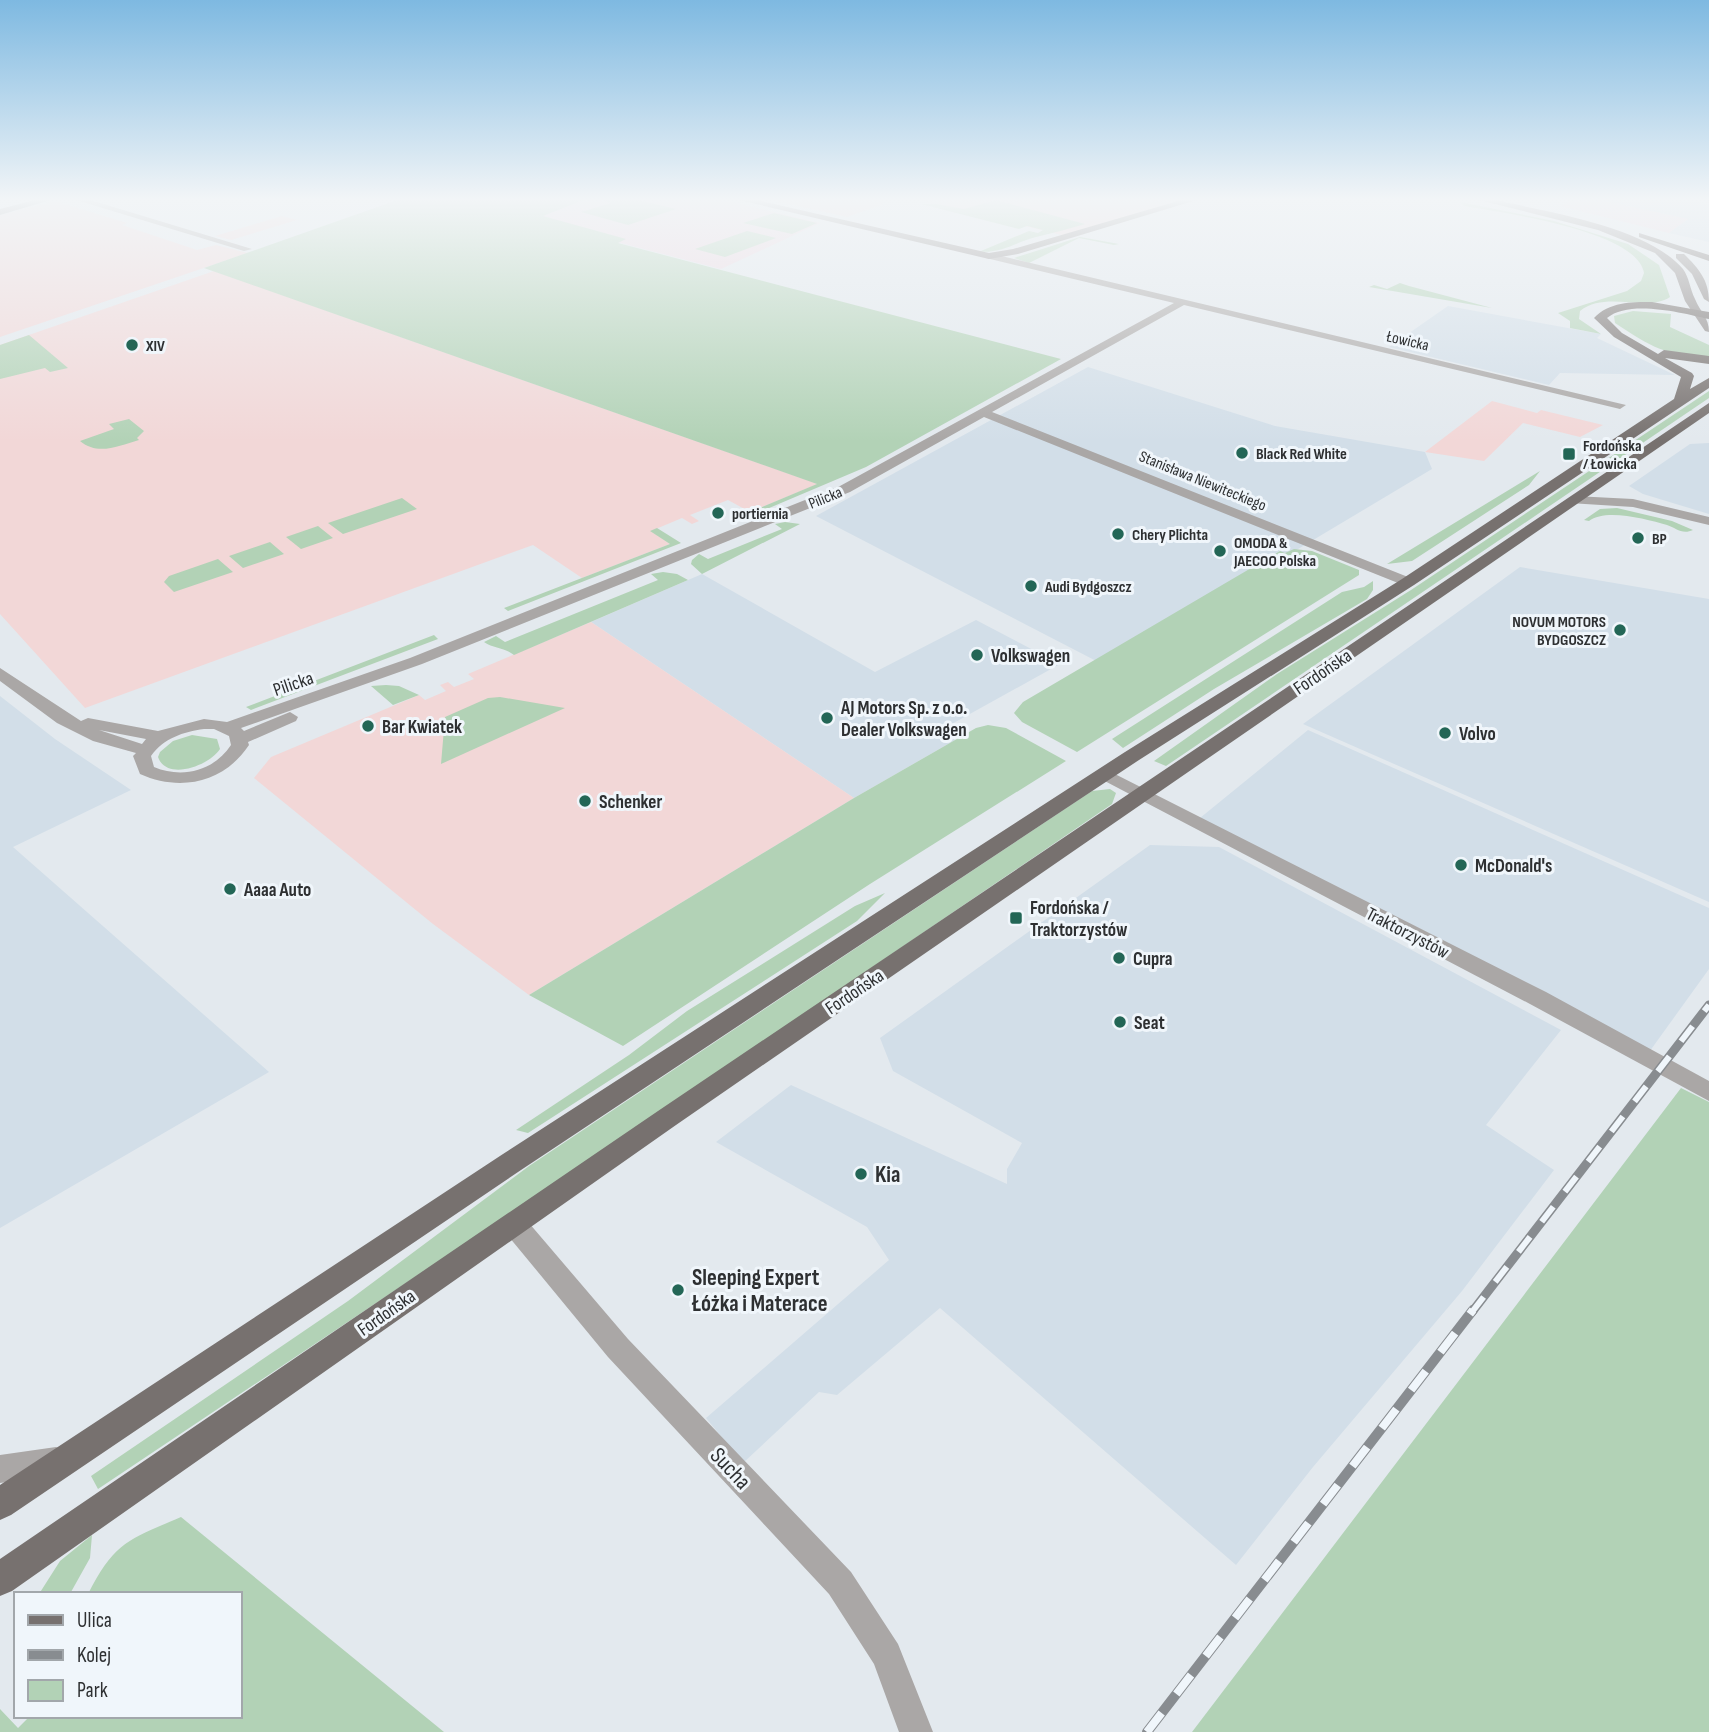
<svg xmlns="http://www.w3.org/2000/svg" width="1709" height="1732" font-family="'Sofia Sans Condensed',sans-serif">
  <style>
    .built { fill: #d2dee8 }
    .industrial { fill: #f2d7d7 }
    .education { fill: #efd7e0 }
    .green { fill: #b2d2b6 }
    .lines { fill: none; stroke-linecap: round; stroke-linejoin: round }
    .street { fill: #aaa7a6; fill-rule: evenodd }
    .secondary { fill: #8c8786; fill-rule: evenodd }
    .primary { fill: #77716f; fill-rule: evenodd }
    .rail-far1-casing { stroke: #888c90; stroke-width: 9 }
    .rail-casing { stroke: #888c90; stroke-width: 10 }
    .rail-far1 { stroke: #f0f6fb; stroke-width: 6; stroke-dasharray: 19; stroke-linecap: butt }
    .rail { stroke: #f0f6fb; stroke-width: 8; stroke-dasharray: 24; stroke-linecap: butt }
    .poi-dot { fill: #236656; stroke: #f0f6fb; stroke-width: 2.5 }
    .labels { text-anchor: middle; stroke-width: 6; stroke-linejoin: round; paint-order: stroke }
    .far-street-label { font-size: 16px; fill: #2e3032; stroke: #f0f6fb }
    .far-poi-label { font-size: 16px; font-weight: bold; fill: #2e3032; stroke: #f0f6fb; text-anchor: start }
    .poi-label { font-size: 19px; font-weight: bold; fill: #2e3032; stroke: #f0f6fb; text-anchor: start }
    .street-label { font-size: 19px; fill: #2e3032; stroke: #f0f6fb }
    .near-poi-label { font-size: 23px; font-weight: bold; fill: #2e3032; stroke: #f0f6fb; text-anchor: start }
    .near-street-label { font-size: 23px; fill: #2e3032; stroke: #f0f6fb }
  </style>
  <rect width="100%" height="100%" fill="#e3e9ee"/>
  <!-- built -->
  <path class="built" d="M1596,199H1681L1709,205V242L1669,233L1687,219Z
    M1448,306L1601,334L1597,338L1675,375L1560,373L1549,385L1389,347Z
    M1088,367L1275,426L1425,452L1432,469L1104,665L816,516Z
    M1709,443V514L1643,494L1629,486L1690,444Z
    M1520,567L1709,599V902L1303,724Z
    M702,574L875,672L976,620L1060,664L941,730L955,740L854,798L591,622Z
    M0,696L55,739L131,790L13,847L269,1072L0,1228Z
    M1308,730L1709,908V969L1647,1055L1200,818Z
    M1150,845L1219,847L1561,1030L1486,1125L1554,1170L1462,1291L1313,1467L1236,1565L940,1308L837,1395L819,1392L743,1463L706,1418L889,1260L867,1227L716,1142L791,1085L1007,1184V1169L1022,1143L893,1071L880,1038Z"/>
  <!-- industrial -->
  <path class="industrial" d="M767,199H885L881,205L847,217Z
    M913,199H1195L1066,236Z
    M55,201L127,223L122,225L197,250L216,245L248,253L0,337V215Z
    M282,216L297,220L231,240L215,236Z
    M214,271L818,484L750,512L728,500L690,515L699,521L692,524L682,518L651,531L670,544L582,578L533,545L85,708L0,614V345Z
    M1492,401L1537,413L1541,410L1603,425L1580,437L1523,423L1484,461L1425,452Z
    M591,622L854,798L529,995L433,924L254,778L271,757L419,695L425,700L446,691L440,685L448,682L454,687L474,679L468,674Z"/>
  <!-- education -->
  <path class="education" d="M586,199H721L820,223L721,269L617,242L624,240L542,216Z
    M1574,199H1596L1688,219L1669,233L1560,206Z"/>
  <!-- green -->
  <path class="green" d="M400,199H586L543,216L626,239L618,243L1061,359L866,467L755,514L750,512L817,484L204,268Z
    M599,199H634L676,209L628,225L581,212L611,203Z
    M996,200L1085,224C1069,229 1052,233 1036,237C1015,242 1001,255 973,251H981L1029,231L1038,233L1043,230L1027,226L1019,229L921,204H936L964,209Z
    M1460,202L1554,221L1628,244L1659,265L1670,297C1646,313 1607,290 1580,311L1579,319L1601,334L1570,328V321L1558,313L1627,291L1641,281L1644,273C1637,230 1502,213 1465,206Z
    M774,213L817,223L792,234L743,223Z
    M747,231L776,238L725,257L695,249Z
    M1080,237L1119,244L1114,245L1079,238L1029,263L1014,258Z
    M1400,283L1409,286L1492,308L1369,287L1374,285L1387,289Z
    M1633,311L1671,314L1670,327L1709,345V359C1663,354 1653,348 1615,323L1614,316Z
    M29,335L68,368L50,372L45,368L0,379V345Z
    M1709,391V398L1166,766L1154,761L1277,674L1411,590Z
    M129,419L144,431L137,438L139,440C118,446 98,456 80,441L114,429L109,424Z
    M1540,471L1529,485L1412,561L1387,564Z
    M402,498L417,509L343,534L328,523Z
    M1617,508L1672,521L1693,530C1682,535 1676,528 1667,525C1647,519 1605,508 1589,521L1584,520L1600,509Z
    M785,522L800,524L702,574L691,564L692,560L699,554L708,559L782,529L775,524Z
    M318,526L333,538L301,549L286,537Z
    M657,528L681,543L508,611L504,608L670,544L650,531Z
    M270,542L284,554L243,568L229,556Z
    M1294,549L1312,551L1359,570V575L1077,752L1022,722L1014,713L1023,702L1280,551L1285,553Z
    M218,559L233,572L174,592L164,582L169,576Z
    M663,572L677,574L688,580L514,655C504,647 494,649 484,642L496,636L505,642L658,580L651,574Z
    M1373,581V590L1367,599L1214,689L1123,748L1112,739L1342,592L1364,587Z
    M434,635L438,639L251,710L246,707Z
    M386,685L399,686L419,695L393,705L371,686Z
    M500,697L565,708L441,764L445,717L488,698Z
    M988,725L1006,728L1066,761L870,884L623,1046L529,995L854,798L976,728Z
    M192,735L217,739L220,749C210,765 167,782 158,757L160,752L173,741Z
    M1110,789L1116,793L1112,804L557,1182L98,1489L91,1476L348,1301L529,1166L1092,791Z
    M885,893L857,921L528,1133L516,1130L629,1055L687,1011L855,906Z
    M1681,1088L1709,1102V1732H1192Z
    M181,1517L444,1732H0V1709L18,1728L30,1716H240V1594H88C115,1541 130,1539 181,1517Z
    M92,1535L90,1558L71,1592L39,1594L60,1561Z"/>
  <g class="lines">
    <!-- street -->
    <path class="street" d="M73,199H87L252,249L244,251Z
      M989,253L1626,405L1620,409L1184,305L992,412L1413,579L1415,582L1413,585H1403L984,417L850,492L422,664L241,728L244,731L290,712L298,717L296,721L248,742L249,745C224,783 180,792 140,774L133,756L136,753L93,741L57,723L0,681V668L81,721L88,718L158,731L204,719L227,722L410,658L840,486L1174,303L986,258L984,256ZM204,729H214L229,736L231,745C214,771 182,779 154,767L151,756C164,738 183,732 204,729ZM99,730L146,739L142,744Z
      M1574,496L1633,499L1709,517V525L1633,507L1569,503L1567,500Z
      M1105,769L1546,992L1709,1081V1101L1530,1004L1099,778L1096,774L1099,770Z
      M514,1213L523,1216L628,1339L851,1572L898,1644L933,1732H899L874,1664L829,1594L608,1357L505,1232L501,1224L505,1216Z
      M56,1447L66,1451L70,1461L66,1471L56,1475L0,1483V1455Z"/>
    <!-- secondary -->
    <path class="secondary" d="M39,199H54L0,215V209Z
      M735,199H752L989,253L1013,249L1185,199H1200L1018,254L989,259Z
      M1475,199H1491C1546,212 1646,226 1683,269C1689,277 1690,289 1695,299C1700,312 1709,317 1709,332L1705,331L1685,301L1675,273L1655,253L1598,230Z
      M1676,254H1684C1699,269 1709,280 1709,302L1704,299L1692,274L1676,258Z"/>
    <!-- primary -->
    <path class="primary" d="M1639,233L1709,255V261L1639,237Z
      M1652,302L1703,311L1709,312V319C1683,313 1629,299 1607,318L1622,333L1658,354L1664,350L1709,356V364L1665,358L1692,373L1694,376L1690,389L1709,378V388L1414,585L1139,760L521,1170L11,1515L0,1520V1485L503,1154L1125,752L1402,579L1674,399L1681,377L1614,337L1594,318C1609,302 1631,302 1652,302Z
      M1709,403V413L676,1125L12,1591L0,1596V1559L658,1111Z"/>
    <defs>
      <path id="rail-far1" d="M1472,1312L1709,1005"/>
      <path id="rail" d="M1147,1732L1473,1310"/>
    </defs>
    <!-- rail-far1 casing -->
    <use href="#rail-far1" class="rail-far1-casing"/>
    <!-- rail casing -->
    <use href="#rail" class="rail-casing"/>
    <!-- rail-far1 -->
    <use href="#rail-far1" class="rail-far1"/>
    <!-- rail -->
    <use href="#rail" class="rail"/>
  </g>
  <!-- sky -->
  <linearGradient id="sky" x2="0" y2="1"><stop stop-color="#7eb9e1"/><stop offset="0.45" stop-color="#f2f5f7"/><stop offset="1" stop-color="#f2f5f7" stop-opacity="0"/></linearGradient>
  <rect width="1709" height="442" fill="url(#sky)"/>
  <!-- markers -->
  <g class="poi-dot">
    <circle cx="132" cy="345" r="7"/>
    <circle cx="1242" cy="453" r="7"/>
    <rect x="1562" y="447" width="14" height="14" rx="3.5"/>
    <circle cx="718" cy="513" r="7"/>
    <circle cx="1118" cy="534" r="7"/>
    <circle cx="1638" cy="538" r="7"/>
    <circle cx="1220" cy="551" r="7"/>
    <circle cx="1031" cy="586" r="7"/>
    <circle cx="1620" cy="630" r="7"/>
    <circle cx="977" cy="655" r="7"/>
    <circle cx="827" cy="718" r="7"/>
    <circle cx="368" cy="726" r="7"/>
    <circle cx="1445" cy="733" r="7"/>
    <circle cx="585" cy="801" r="7"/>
    <circle cx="1461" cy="865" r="7"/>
    <circle cx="230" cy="889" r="7"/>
    <rect x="1009" y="911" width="14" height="14" rx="3.5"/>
    <circle cx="1119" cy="958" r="7"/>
    <circle cx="1120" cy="1022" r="7"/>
    <circle cx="861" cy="1174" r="7"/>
    <circle cx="678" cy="1290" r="7"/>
  </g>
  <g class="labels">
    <!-- far-street labels -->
    <g class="far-street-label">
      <text transform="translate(1408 340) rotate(13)" y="6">Łowicka</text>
      <text transform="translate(1203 480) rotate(22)" y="6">Stanisława Niewiteckiego</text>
      <text transform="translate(825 497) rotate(-22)" y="6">Pilicka</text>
    </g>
    <!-- far-poi labels -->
    <g class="far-poi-label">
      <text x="146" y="351">XIV</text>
      <text x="1583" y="451">Fordońska<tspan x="1583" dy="18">/ Łowicka</tspan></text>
      <text x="1256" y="459">Black Red White</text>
      <text x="732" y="519">portiernia</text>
      <text x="1132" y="540">Chery Plichta</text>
      <text x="1652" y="544">BP</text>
      <text x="1234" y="548">OMODA &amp;<tspan x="1234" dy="18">JAECOO Polska</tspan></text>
      <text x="1045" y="592">Audi Bydgoszcz</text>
      <text x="1606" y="627" text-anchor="end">NOVUM MOTORS<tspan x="1606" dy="18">BYDGOSZCZ</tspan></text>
    </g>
    <!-- poi labels -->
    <g class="poi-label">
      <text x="991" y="662">Volkswagen</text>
      <text x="841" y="714">AJ Motors Sp. z o.o.<tspan x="841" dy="22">Dealer Volkswagen</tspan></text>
      <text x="382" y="733">Bar Kwiatek</text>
      <text x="1459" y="740">Volvo</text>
      <text x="599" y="808">Schenker</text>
      <text x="1475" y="872">McDonald's</text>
      <text x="244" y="896">Aaaa Auto</text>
      <text x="1030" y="914">Fordońska /<tspan x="1030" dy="22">Traktorzystów</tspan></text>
      <text x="1133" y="965">Cupra</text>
      <text x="1134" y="1029">Seat</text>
    </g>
    <!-- street labels -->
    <g class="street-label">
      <text transform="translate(1322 671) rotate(-34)" y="7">Fordońska</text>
      <text transform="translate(293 683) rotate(-19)" y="7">Pilicka</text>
      <text transform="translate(1408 932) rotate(27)" y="7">Traktorzystów</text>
      <text transform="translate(854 991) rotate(-34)" y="7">Fordońska</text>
      <text transform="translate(386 1312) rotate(-35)" y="7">Fordońska</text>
    </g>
    <!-- near-poi labels -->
    <g class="near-poi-label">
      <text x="875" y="1182">Kia</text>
      <text x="692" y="1285">Sleeping Expert<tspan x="692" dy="26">Łóżka i Materace</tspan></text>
    </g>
    <!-- near-street labels -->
    <g class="near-street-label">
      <text transform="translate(731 1468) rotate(47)" y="8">Sucha</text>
    </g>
  </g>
  <!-- legend -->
  <rect x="14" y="1592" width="228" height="126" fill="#f0f6fb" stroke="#a2a7ab" stroke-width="2"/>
  <rect x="28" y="1615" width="35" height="10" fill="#77716f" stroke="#a2a7ab" stroke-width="2"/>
  <text x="77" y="1627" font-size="21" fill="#2e3032">Ulica</text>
  <rect x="28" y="1650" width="35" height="10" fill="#888c90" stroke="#a2a7ab" stroke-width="2"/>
  <text x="77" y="1662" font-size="21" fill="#2e3032">Kolej</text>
  <rect x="28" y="1680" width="35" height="21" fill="#b2d2b6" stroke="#a2a7ab" stroke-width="2"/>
  <text x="77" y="1697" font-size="21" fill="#2e3032">Park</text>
</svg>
